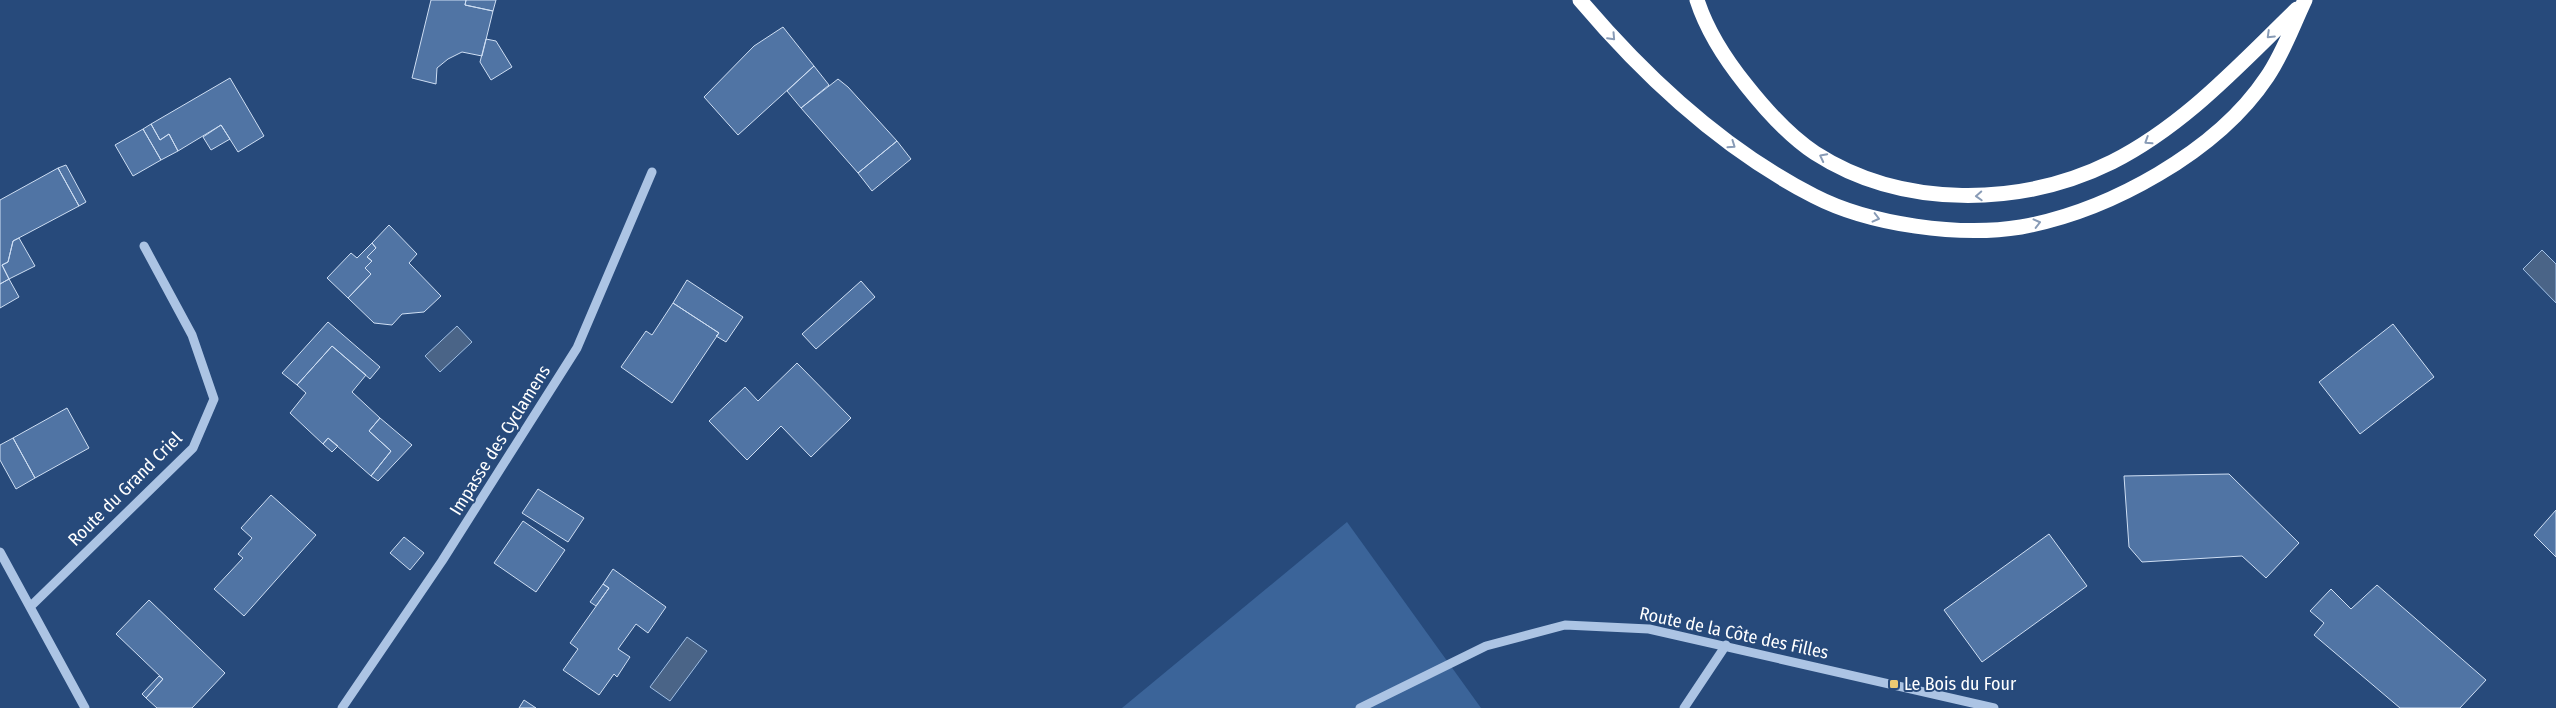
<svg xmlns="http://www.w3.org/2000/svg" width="2556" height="708" font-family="'Fira Sans Condensed',sans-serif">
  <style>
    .green { fill: #3b6499 }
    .water { fill: #4a6487; stroke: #a0bfe4 }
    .building { fill: #5074a4; stroke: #cedef3 }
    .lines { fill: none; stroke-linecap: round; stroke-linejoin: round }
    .minor { stroke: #acc4e4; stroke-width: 9 }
    .highway { stroke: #fff; stroke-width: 15 }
    .oneway { stroke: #889bb6 }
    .poi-dot { fill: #ecca72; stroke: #274a7b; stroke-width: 2 }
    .labels { text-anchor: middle; stroke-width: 4; stroke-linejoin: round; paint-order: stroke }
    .street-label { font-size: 18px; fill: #fff; stroke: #274a7b }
    .poi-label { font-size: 18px; fill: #fff; stroke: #274a7b; text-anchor: start }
  </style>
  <rect width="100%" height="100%" fill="#274a7b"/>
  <!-- green -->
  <path class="green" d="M1347,522L1481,708H1122Z"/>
  <!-- water -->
  <path class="water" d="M2542,250L2556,264V303L2523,269Z
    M457,326L472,342L440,372L425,356Z
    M687,637L707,651L670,701L650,687Z"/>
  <!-- building -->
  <path class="building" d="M431,0H466L465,5L493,11L482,56L462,52L448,59L437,68L436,84L412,78Z
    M466,0H496L493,11L465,5Z
    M783,27L814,66L738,135L704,97L754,46Z
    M486,39L496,41L512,67L491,80L480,62Z
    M814,66L829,85L801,108L787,91Z
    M230,78L264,136L238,152L221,125L178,151L169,134L160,140L151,124Z
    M838,79L848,87L897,141L858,173L801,108Z
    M151,124L160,140L169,134L178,151L161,160L143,129Z
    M221,125L230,139L211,150L203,137Z
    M143,129L161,160L133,176L115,145Z
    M897,141L911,159L872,191L858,173Z
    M66,165L86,202L79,206L58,168Z
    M58,168L79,206L13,241L8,262L2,265L9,279L0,284V200Z
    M389,225L417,254L409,263L441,296L424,312L402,314L392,325L374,323L348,298L371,274L365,268L372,261L367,257L376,248L372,243Z
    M19,238L35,266L9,279L2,265L8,262L13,241Z
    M372,243L376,248L367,257L372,261L365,268L371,274L348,298L327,278L351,253L357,258Z
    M9,279L19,297L0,308V284Z
    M687,280L743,317L726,342L716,336L719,333L673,303Z
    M861,281L875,297L816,349L802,334Z
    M673,303L719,333L672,403L621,367L646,331L652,335Z
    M328,322L380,367L370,379L332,346L297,385L282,373Z
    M2393,324L2434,377L2360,434L2319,382Z
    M332,346L366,375L352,392L380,418L369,431L391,451L371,476L328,438L323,444L290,413L306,393L297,385Z
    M797,363L851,418L811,457L781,426L747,460L709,421L745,387L758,401Z
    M67,408L89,448L35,478L13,438Z
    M380,418L412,445L378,481L371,476L391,451L369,431Z
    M13,438L35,478L16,489L0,460V445Z
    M328,438L338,446L332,452L323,444Z
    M2229,474L2299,543L2266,578L2242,556L2142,562L2129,547L2124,476Z
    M538,489L584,518L568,542L522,513Z
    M271,495L316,535L244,616L214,589L243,558L238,554L252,538L241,528Z
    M2556,510V557L2534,535Z
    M523,521L565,550L536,592L494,563Z
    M2049,534L2087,586L1982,662L1944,610Z
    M404,537L424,553L410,570L390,553Z
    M613,569L666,607L648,633L636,624L618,649L630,657L617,677L614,674L599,695L563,670L578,649L570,643L609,588L603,584Z
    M603,584L609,588L596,606L590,602Z
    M2377,585L2486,680L2460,708H2400L2314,635L2324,623L2310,611L2331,589L2351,609Z
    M149,600L225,673L192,708H157L146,698L163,679L116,634Z
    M159,676L163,679L146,698L142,694Z
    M524,700L536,708H519Z"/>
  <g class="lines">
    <!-- minor -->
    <path class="minor" d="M0,552L85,708
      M31,606L193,448L214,399L192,335L144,246
      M342,708L442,561L577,348L652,172
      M1360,708L1486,646L1565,625L1649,629L1994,708
      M1684,708L1726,645"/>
    <!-- highway -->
    <path class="highway" d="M1580,0C1646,78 1722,149 1814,196C1870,225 1960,237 2021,227C2109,211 2217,152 2267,77C2283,54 2293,25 2305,0
      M1697,0C1707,31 1725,59 1746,85C1765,109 1789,136 1815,153C1902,209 2021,207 2112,162C2185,125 2239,65 2297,9"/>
  </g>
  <!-- one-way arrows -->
  <defs><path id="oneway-chevron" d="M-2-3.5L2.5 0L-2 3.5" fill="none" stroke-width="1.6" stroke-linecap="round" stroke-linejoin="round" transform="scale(1.25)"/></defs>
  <g class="oneway">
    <use href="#oneway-chevron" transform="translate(2270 35) rotate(136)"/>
    <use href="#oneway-chevron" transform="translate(1612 37) rotate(47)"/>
    <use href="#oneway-chevron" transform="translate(2148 141) rotate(147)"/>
    <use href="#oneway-chevron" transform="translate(1732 145) rotate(35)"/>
    <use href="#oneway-chevron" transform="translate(1823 157) rotate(-153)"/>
    <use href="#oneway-chevron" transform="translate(1979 196) rotate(177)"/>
    <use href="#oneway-chevron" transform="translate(1876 218) rotate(14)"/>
    <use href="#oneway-chevron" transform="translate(2037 223) rotate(-14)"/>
  </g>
  <!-- markers -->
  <rect class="poi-dot" x="1889" y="679" width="10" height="10" rx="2.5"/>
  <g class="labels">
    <!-- street labels -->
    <g class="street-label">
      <text transform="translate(500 440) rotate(-58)" y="6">Impasse des Cyclamens</text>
      <text transform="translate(125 489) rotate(-45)" y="6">Route du Grand Criel</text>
      <text transform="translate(1734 633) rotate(12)" y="6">Route de la Côte des Filles</text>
    </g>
    <!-- poi labels -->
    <g class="poi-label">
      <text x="1904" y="690">Le Bois du Four</text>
    </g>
  </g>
</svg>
